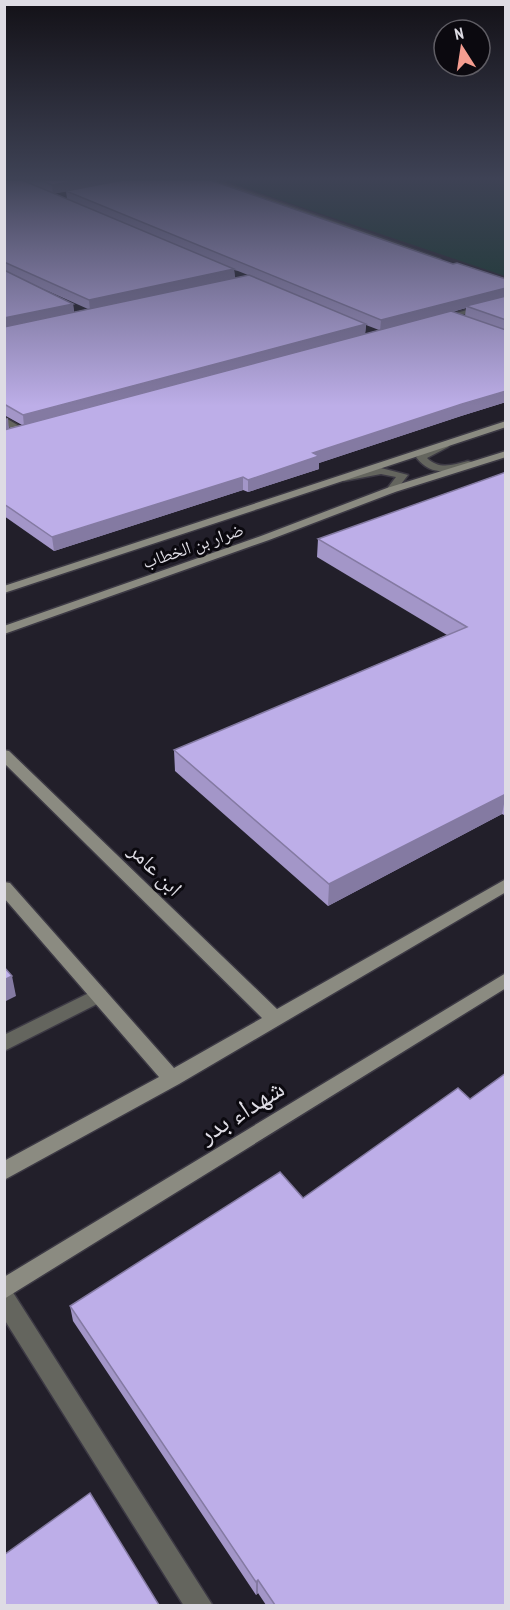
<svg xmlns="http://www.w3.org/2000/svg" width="510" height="1610" font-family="'PT Sans Narrow','Noto Naskh Arabic',sans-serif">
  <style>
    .green { fill: #0c3626 }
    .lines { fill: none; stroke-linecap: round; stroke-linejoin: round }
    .street-casing { stroke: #3c3944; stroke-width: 3 }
    .secondary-casing { stroke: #3c3944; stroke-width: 3 }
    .street { fill: #64655e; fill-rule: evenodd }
    .secondary { fill: #8b8b81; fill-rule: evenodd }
    .wall { fill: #a396c8; fill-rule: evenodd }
    .shaded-wall { fill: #847aa2 }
    .building { fill: #bdaee8; stroke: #847aa2; stroke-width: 1.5 }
    .labels { text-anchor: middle; stroke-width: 6; stroke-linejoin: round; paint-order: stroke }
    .far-street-label { font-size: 18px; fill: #dedce4; stroke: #0b090f }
    .street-label { font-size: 22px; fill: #dedce4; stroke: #0b090f }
    .near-street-label { font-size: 27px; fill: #dedce4; stroke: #0b090f }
  </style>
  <rect width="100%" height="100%" fill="#221f2a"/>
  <!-- green -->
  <path class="green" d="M221,180H505V276Z"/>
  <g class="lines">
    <defs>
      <path id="street" d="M209,180H218L440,259L435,260Z
        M506,299V303L439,321L435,319Z
        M4,417L26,430V434H20L4,424Z
        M445,442L450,445L448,447L427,458C439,470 453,465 468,461L472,462V466C450,472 431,477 416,457Z
        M381,468L408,475L395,492L391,493L386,490L396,477L381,474L344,481L339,478Z
        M99,988L105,990L108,995L105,1000L4,1051V1035Z
        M4,1288L12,1291L213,1606H184L4,1319Z"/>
      <path id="secondary" d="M506,421V427L4,593V586Z
        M506,451V457L395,492L269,540L4,634V626L261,536L387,488Z
        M4,750L9,751L277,1009L506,879V892L179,1084L4,1180V1161L159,1077L4,898V882L10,883L174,1068L262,1018L4,763Z
        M506,973V988L4,1299V1277Z"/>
    </defs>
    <!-- street casing -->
    <use href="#street" class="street-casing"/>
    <!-- secondary casing -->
    <use href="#secondary" class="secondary-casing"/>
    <!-- street -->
    <use href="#street" class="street"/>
    <!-- secondary -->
    <use href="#secondary" class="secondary"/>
  </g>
  <!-- wall -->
  <path class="wall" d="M4,180H210L453,264L506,279V402L461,416L319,463V469L248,492L243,490L54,551L4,516V415L9,428L22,425L4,415ZM66,191L67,199L54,194L56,193ZM234,270L238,271L248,275L235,278ZM32,284L88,309L74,312L73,304ZM466,308L465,316L453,312L459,310ZM366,325L379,330L365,334Z
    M506,472V816L502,814L328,906L175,771L174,750L447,635L317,557L318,539Z
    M470,1099L506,1605H266L258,1593L256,1595L73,1321L70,1306L303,1198Z"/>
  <!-- shaded-wall -->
  <path class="shaded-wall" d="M80,180H127L53,194L52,185Z
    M234,269L235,279L90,311L89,300Z
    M506,288V298L466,306V308L380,331L381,320Z
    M73,304L74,314L4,329V318Z
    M366,324L365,335L24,427L23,415Z
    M506,391V402L461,416L319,463V469L248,492V480L313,453L462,404Z
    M8,418L9,430L4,432V419Z
    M243,477V490L54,551L52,537Z
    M506,794L502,814L328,906L329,884Z
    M12,976L16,996L4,1002V980Z
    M258,1580V1593L256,1595V1582Z"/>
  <!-- building -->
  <path class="building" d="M4,180H22L234,269L89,300L4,262Z
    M41,180H80L52,185Z
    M123,180H210L453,264L457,263L506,279V288L381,320L66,191Z
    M4,270L73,304L4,318Z
    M249,275L366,324L23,415L4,404V327Z
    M506,296V320L466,306Z
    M451,311L506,330V391L462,404L313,453L319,456L248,480L243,477L52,537L4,504V430Z
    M506,472V794L329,884L174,750L467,627L318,539Z
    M4,967L12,976L4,980Z
    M506,1073V1605H275L258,1580L256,1582L70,1306L280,1172L303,1198L458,1088L470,1099Z
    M90,1493L159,1605H4V1555Z"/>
  <!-- sky -->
  <linearGradient id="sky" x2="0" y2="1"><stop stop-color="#131117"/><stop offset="0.44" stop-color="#3e4255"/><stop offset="1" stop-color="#3e4255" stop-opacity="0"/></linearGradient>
  <rect width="510" height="406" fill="url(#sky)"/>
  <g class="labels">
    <!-- far-street labels -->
    <g class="far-street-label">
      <text transform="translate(193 546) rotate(-19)" y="6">ضرار بن الخطاب</text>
    </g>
    <!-- street labels -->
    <g class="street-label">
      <text transform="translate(156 869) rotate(45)" y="8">ابن عامر</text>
    </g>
    <!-- near-street labels -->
    <g class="near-street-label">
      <text transform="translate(241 1111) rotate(-32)" y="9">شهداء بدر</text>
    </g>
  </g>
  <!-- border -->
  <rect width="510" height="1610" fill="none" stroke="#dedce4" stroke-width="12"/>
  <!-- north arrow -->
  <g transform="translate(462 48) rotate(348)"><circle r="28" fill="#0b090f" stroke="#5f5d64" stroke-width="1.5"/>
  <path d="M0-4.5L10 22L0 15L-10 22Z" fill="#f59d90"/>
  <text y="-9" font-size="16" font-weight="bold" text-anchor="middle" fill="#dedce4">N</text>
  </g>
</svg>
